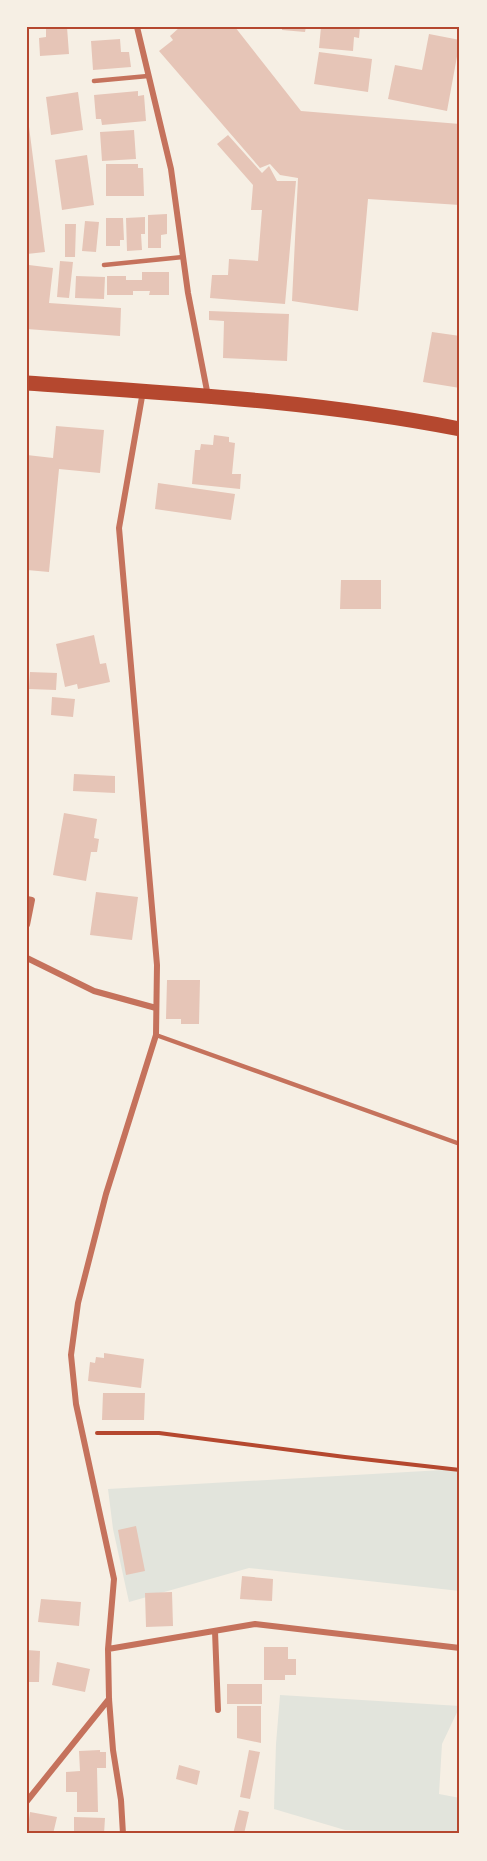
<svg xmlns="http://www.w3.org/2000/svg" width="487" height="1861" font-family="'Roboto Condensed',sans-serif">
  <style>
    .green { fill: #e2e4dc }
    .building { fill: #e6c5b7 }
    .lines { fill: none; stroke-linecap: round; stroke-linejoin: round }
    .path { stroke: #b5482f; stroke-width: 4 }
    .service { stroke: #c5725c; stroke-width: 4.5 }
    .minor { stroke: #c5725c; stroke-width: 6 }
    .primary { stroke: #b5482f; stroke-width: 15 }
    .neatline { fill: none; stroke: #b5482f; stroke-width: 2 }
  </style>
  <rect width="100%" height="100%" fill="#f6efe4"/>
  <!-- green -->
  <path class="green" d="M460,1469V1591L249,1568L129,1602L113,1529L108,1489Z
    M280,1695L460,1706L442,1744L439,1794L460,1798V1834L345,1830L274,1809L276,1744Z"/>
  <!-- building -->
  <path class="building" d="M46,27H67L69,54L40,56L39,38L46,37Z
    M180,27H235L301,111L460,124V205L368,199L358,311L292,301L298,178L280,175L270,164L260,168L159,51L173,40L170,36Z
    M282,27H306L305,32L282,30Z
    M321,27H360L359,38L354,37L353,51L319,48Z
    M429,34L460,40L447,111L388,99L395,65L422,70Z
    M120,39L121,52H129L131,67L93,70L91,41Z
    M319,52L372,59L368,92L314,84Z
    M138,91V96L144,95L146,121L102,125L101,119H96L94,95Z
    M78,92L83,130L51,135L46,97Z
    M27,111L45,252L27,254Z
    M134,130L136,159L102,161L100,132Z
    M228,135L262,173L269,166L277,181H296L285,304L210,298L212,275H228L229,259L258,261L262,210H251L253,185L217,144Z
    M87,155L94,205L62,210L55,160Z
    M106,164H138V168H143L144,196H106Z
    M167,214V234L161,235V248H148V215Z
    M145,217V234H141L142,250L127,251L126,218Z
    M106,218H123L124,240H120V246H106Z
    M85,221L99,222L96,252L82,251Z
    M65,224H76L75,257H65Z
    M60,261L73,262L69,298L57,297Z
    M29,265L53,268L49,303L121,308L120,336L27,329Z
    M142,272H169V295H149L150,291H133V295H107V276H126V280H142Z
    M76,276L105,277L104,299L75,298Z
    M209,311L289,314L287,361L223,358L224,321L209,320Z
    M432,332L460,336V388L423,382Z
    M56,426L104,430L100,473L59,469L49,572L27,570V455L53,458Z
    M214,435L229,437V442L235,443L232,474H241L240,489L192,484L195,450H200L201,444L213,445Z
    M158,483L235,494L231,520L155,509Z
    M341,580H381V609H340Z
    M94,635L100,664L106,663L110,682L78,689L77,684L65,687L56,644Z
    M30,672L57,673L56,690L29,689Z
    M52,697L75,699L73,717L51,715Z
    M74,774L115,776V793L73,791Z
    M64,813L97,819L94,838L99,839L97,852H91L86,881L53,875Z
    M96,892L138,897L132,940L90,935Z
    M167,980H200L199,1024H181V1019H166Z
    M104,1353L144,1359L141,1388L88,1381L90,1362L95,1363L96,1357L104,1358Z
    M103,1393H145L144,1420H102Z
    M136,1526L145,1571L126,1575L118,1530Z
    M242,1576L273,1579L272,1601L240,1599Z
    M172,1592L173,1626L146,1627L145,1593Z
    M41,1599L81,1602L79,1626L38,1622Z
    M264,1647H288V1659H296V1675H285V1680H264Z
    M27,1650L40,1651L39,1682H27Z
    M57,1662L90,1669L85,1692L52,1685Z
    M227,1684H262V1704H227Z
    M237,1706H261V1743L237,1738Z
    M100,1750V1752H106V1768H97L98,1812H77V1792H66V1772L80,1771L79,1751Z
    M249,1750L260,1752L250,1799L240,1797Z
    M179,1765L200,1771L197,1785L176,1779Z
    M239,1810L249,1812L244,1834H233Z
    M30,1812L57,1817L53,1834H27Z
    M74,1817L105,1818L104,1834H74Z"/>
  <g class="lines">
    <!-- path -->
    <path class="path" d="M97,1433H159L345,1457L460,1470"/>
    <!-- service -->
    <path class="service" d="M94,81L148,76
      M104,265L183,257
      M156,1035L460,1144"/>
    <!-- minor -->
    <path class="minor" d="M137,27L171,169L188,293L208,396
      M27,899L32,900L27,925
      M27,958L94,991L156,1008
      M215,1631L218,1710
      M108,1649L255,1624L460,1648
      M27,1801L109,1699
      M123,1834L121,1800L113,1750L109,1699L108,1649L114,1579L76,1404L71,1355L78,1303L106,1194L156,1035L157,965L119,528L143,391"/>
    <!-- primary -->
    <path class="primary" d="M27,383C171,393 318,401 460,429"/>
  </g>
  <!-- border -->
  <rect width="487" height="1861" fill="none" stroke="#f6efe4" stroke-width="57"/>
  <rect x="28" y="28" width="430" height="1804" class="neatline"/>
</svg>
